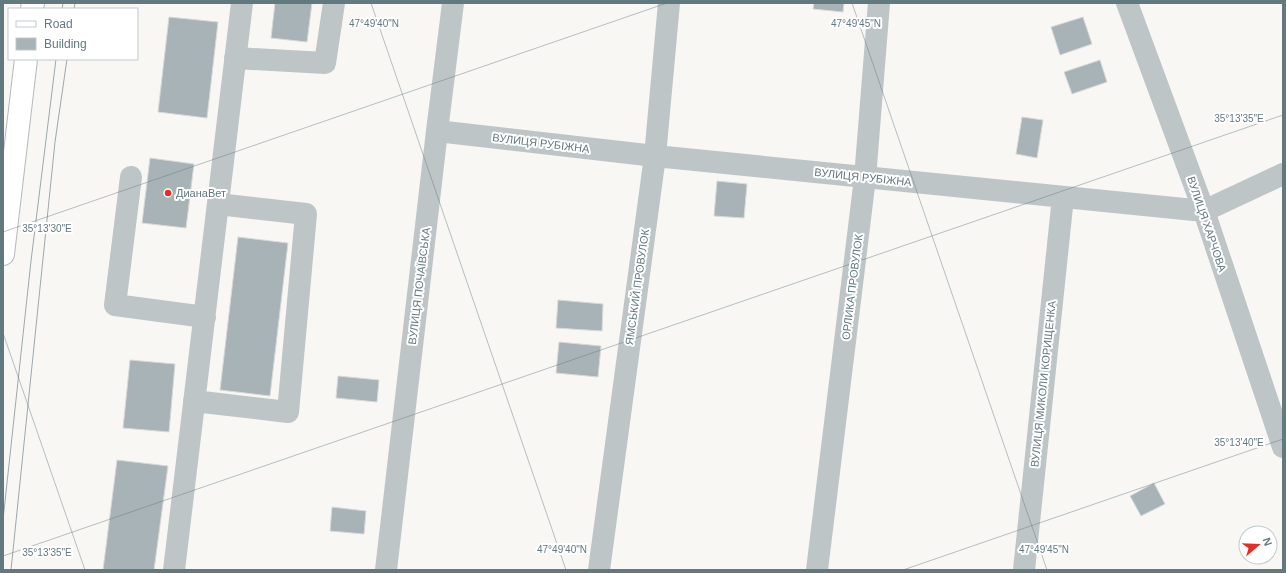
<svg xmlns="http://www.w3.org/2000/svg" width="1286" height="573" font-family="Arial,sans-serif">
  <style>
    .building { fill: #a7b3b6; stroke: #d9d9d7 }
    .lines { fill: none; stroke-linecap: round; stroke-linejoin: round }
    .major-casing { stroke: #b4babd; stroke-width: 24 }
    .minor { stroke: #bec5c7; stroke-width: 22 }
    .major { stroke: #fff; stroke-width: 22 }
    .tram { stroke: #9da8ac; stroke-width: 1 }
    .ticks { fill: none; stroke: #627980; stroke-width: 1; stroke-opacity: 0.45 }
    .poi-dot { fill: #e72c25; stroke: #fff; stroke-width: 1.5 }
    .labels { text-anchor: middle; stroke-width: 4; stroke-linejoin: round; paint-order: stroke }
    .street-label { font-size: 11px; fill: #627980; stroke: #fff }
    .poi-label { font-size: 11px; fill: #627980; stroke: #fff; text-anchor: start }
    .ticks-label { font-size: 10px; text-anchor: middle; fill: #627980; stroke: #fff; stroke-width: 4; stroke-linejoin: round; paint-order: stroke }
  </style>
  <rect width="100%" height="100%" fill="#f8f7f4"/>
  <!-- building -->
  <path class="building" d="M275,3H312L307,42L271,38Z
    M814,3H844L843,12L813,9Z
    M169,17L218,22L207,118L158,112Z
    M1083,17L1092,44L1060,55L1051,27Z
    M1100,60L1107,82L1072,94L1064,72Z
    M1022,117L1043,120L1037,158L1016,154Z
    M150,158L194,164L186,228L142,223Z
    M717,181L747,184L744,218L714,216Z
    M238,237L288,243L270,396L220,390Z
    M558,300L603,304L602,331L556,328Z
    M559,342L601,346L598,377L556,373Z
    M130,360L175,364L169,432L123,428Z
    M338,376L379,380L377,402L336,398Z
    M117,460L168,466L154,570H103Z
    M1154,483L1165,504L1141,516L1130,496Z
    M332,507L366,511L364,534L330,531Z"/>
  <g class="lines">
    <defs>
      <path id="major" d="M32,9L33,3
        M3,254L26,59"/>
    </defs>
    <!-- major casing -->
    <use href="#major" class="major-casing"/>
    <!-- minor -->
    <path class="minor" d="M1127,3L1204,211L1283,447
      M235,58L325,63L334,3
      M437,131L655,156L1204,211L1283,174
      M131,177L115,305L205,317
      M194,401L288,412L306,214L218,204
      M174,570L242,3
      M386,570L437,131L453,3
      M599,570L655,156L669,3
      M817,570L865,178L879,3
      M1024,570L1063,197"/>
    <!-- major -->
    <use href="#major" class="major"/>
    <!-- tram -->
    <path class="tram" d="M62,9L63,3
      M74,9L75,3
      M3,520L31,261L56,59
      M11,570L55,142L67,59"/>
  </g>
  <!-- ticks -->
  <path class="ticks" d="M371,3L566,570M852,3L1047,570M3,232L667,3M3,333L85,570M3,556L1283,115M903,570L1283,439"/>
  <!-- markers -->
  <circle class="poi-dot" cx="168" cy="193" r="4"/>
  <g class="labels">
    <!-- street labels -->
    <g class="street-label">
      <text transform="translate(541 143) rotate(7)" y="4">ВУЛИЦЯ РУБІЖНА</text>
      <text transform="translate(863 177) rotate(6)" y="4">ВУЛИЦЯ РУБІЖНА</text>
      <text transform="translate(1207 224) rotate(71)" y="4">ВУЛИЦЯ ХАРЧОВА</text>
      <text transform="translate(419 286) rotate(-83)" y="4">ВУЛИЦЯ ПОЧАЇВСЬКА</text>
      <text transform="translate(637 287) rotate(-82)" y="4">ЯМСЬКИЙ ПРОВУЛОК</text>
      <text transform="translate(852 287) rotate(-83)" y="4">ОРЛИКА ПРОВУЛОК</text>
      <text transform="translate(1043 384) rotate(-84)" y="4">ВУЛИЦЯ МИКОЛИ КОРИЩЕНКА</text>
    </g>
    <!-- poi labels -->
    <g class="poi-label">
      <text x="176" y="197">ДианаВет</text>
    </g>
  </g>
  <g class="ticks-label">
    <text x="856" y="27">47°49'45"N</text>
    <text x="374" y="27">47°49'40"N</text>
    <text x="1239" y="122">35°13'35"E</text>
    <text x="47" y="232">35°13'30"E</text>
    <text x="1239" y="446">35°13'40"E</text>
    <text x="562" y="553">47°49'40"N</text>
    <text x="1044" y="553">47°49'45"N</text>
    <text x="47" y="556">35°13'35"E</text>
  </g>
  <!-- border -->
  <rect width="1286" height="573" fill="none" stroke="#627980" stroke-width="8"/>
  <!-- legend -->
  <rect x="8" y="8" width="130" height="52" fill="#ffffff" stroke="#c0c9cc"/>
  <rect x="16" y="21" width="20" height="6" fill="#ffffff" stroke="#c0c9cc"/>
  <text x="44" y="28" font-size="12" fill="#627980">Road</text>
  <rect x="16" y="38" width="20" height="12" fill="#a7b3b6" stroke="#c0c9cc"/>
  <text x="44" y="48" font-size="12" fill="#627980">Building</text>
  <!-- north arrow -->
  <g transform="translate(1258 545) rotate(71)"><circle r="19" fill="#ffffff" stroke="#c0c9cc"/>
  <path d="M0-3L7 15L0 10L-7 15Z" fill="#e72c25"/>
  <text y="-6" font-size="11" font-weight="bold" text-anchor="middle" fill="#627980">N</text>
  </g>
</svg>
